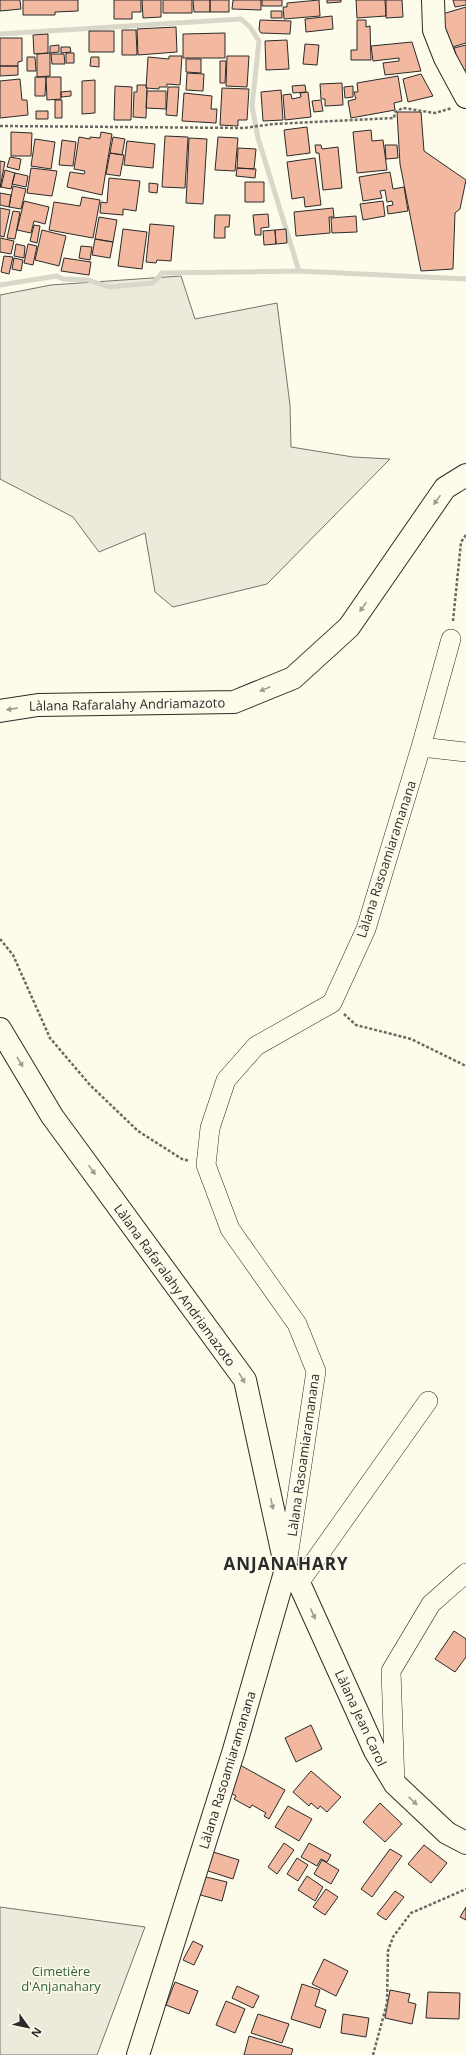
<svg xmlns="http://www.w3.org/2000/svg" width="466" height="2055" font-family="'Open Sans',sans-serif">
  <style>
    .green { fill: #ecebdb; stroke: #74746e }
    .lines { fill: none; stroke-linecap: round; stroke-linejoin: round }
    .stream { stroke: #d8d7c9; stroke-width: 5 }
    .building { fill: #f2b8a0; stroke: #2b2b2b }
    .minor-casing { stroke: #2b2b2b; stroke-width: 20 }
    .major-casing { stroke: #2b2b2b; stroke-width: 24 }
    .path { stroke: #6a6964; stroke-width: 2.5; stroke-dasharray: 3 2; stroke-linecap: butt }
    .minor { stroke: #fdfbea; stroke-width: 19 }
    .major { stroke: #fdfbea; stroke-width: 22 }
    .oneway { fill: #9e9d94 }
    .labels { text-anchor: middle; stroke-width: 3; stroke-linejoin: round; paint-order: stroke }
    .street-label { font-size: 13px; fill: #2b2b2b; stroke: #fdfbea }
    .park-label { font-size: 13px; fill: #34623c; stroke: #fdfbea }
    .district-label { font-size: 17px; font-weight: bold; letter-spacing: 1px; fill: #2b2b2b; stroke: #fdfbea }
  </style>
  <rect width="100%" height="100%" fill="#fdfbea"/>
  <!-- green -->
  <path class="green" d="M181,276L195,319L277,303L290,405L291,447L353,457L390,459L267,584L173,607L155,592L145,533L99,552L73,517L0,479V295L51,285Z
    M0,1907L145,1927L97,2055H0Z"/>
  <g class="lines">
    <!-- stream -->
    <path class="stream" d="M0,34L241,19L250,27L259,41L252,106L258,138L299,271L466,279
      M0,285L57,276L63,279L88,280L109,287L153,283L162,273L299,271"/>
  </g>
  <!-- building -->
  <path class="building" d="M0,0H20L21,9L0,11Z
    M23,0H78V11L55,12V15H23Z
    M114,0H141V12H132V19H114Z
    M142,0H161V17L143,18Z
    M163,0H192V13H163Z
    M193,0H210V12H194Z
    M210,0H229V12H210Z
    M233,0H261V10L232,9Z
    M262,0H282V6H262Z
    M319,0L320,16L284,19L283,7H287V3Z
    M327,0H341V2L327,3Z
    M356,0H385L386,16L357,18Z
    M386,0H402L403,17L386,18Z
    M453,0H466V5L455,7Z
    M466,7V43L449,48L439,15Z
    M271,11H282V18H271Z
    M332,16L333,29L306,32L305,19Z
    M260,20L291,21L290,34L261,33L259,30Z
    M357,20H366V27L370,26L371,60H351V50H357Z
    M176,27L177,52L138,55L137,29Z
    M122,30H136L137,55H122Z
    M89,31H114V52H89Z
    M225,33V58H183V34Z
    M48,34V53L34,54L33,35Z
    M0,38H22V61L18,62V66H0Z
    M287,40L289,69L266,70L265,41Z
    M412,42L421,71L385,75L383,63L399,61V58L373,61L371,46Z
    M305,44L319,45L317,65L303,64Z
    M59,45V52L50,53V46Z
    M466,45V70L461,71L454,48Z
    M61,47H70L71,52L61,53Z
    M50,53V76L37,77V54Z
    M66,53H74V63H66Z
    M51,54H64L65,64H52Z
    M169,56H182L180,85L167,84V87H159V89L146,88L148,57L169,59Z
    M227,56H249L247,87L226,86Z
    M27,57H35L36,71H27Z
    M91,57H99V67L90,66Z
    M186,59H201V73L186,72Z
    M220,61H226L225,83H220Z
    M0,66H18V75L0,76Z
    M187,73L204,74L203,91L186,90Z
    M421,74L433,96L408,102L403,79Z
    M398,76L402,101L394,103L395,110L351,118L348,101L356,99L354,92H358L357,83Z
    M35,77H46L45,96H35Z
    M46,77H61V99L47,100Z
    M20,79L22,100H27L28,115L0,118V81Z
    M95,80V113L82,114V81Z
    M342,83L343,105L325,106V99H321L320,84Z
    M137,85H146L147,88L146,118L133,117L134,92H137Z
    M305,85L306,92L293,93L292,86Z
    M115,86L132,87L131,120H114Z
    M353,86V97L345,98L344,87Z
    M168,87H179L177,116L166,115Z
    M222,88L249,89L247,120H238V126L220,125Z
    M281,90L283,120L263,121L261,92Z
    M71,91V96L61,97V92Z
    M147,91H166V109L146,108Z
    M308,92L311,117L285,120L283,95L291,94L292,99L301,97L300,93Z
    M184,93L212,96L211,109H217L216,123L182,121Z
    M55,100H62V118H55Z
    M321,100L323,111L314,112L312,101Z
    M36,111H48V119H36Z
    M397,112H421L424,151L466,180L460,209L455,213L453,269L421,271L400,164Z
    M307,127L310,153L287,156L284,130Z
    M371,130L372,141L383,140L387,170L357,173L353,132Z
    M11,132L32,133L31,156H11Z
    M101,132L112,134L102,195L67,187L70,172L84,174L85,171L74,169L79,137L90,139V137L100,138Z
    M165,136L188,137L185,188L162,187Z
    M113,137L125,139L122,155L110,153Z
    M218,137L238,138L235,171L215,170Z
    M189,138L207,139L203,204L186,203Z
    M35,139L55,142L51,169L31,166Z
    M62,140L76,142L73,166L59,165Z
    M127,141L155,144L153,168L124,165Z
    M315,145H321L322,149L338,147L342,188L323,190L319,153H316Z
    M385,145H397L398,158L386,159Z
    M238,148L256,149L254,169L237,168Z
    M110,153L124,155L120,176L106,174Z
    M10,157L21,159L19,170L7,167Z
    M315,158L321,205L305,207L304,197L292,199L287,162Z
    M0,161L5,162L0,188Z
    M31,168L57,171L52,196L27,193Z
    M237,168L256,169L255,178L236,176Z
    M5,170L15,173L11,189L1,187Z
    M390,172L393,189L404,187L408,211L388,214L387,206L393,205L392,201L387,202L385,190L380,191L382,198L363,201L359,177Z
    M15,173L28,176L26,187L12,184Z
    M109,178L140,181L136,211L123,209V215L100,213L101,202L107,203Z
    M245,182H264V202H245Z
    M149,183L158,184L157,193L149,192Z
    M13,186L26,189L21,209L9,207Z
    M0,193L11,195L9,207L0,205Z
    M82,197L100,200L93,238L49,230L54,202L80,206Z
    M24,201L49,207L45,224L34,221L31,233L17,230Z
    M383,201L385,216L363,220L360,204Z
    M0,208L10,210L4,237L0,236Z
    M333,208L334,217H329L330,233L296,236L294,212Z
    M13,211L20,212L15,239L7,238Z
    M268,214L269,227L261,228V235H255L253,215Z
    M215,215H230L229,227H225V238H214Z
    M356,216L357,232L332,233L331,218Z
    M99,217L117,220L113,242L95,239Z
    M150,224L174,226L171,261L157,260L156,263L146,262Z
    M34,225L40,226L37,243L30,241Z
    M123,229L147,232L142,269L118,266Z
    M286,229L287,243L276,244L275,230Z
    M42,230L66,236L59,266L35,260Z
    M275,230L276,244L264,245L263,231Z
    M0,238L14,241L11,254L0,252Z
    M95,239L113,242L110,258L92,255Z
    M16,244L25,246L24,258L14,256Z
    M28,244L37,246L33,265L24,263Z
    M81,246L92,247L90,260L79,258Z
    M4,256L13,257L9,274L1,272Z
    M14,258L23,260L21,271L12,269Z
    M64,258L91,262L89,275L61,271Z
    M454,1631L466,1639V1657L455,1672L435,1659Z
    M311,1725L322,1749L296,1762L285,1738Z
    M240,1765L285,1790L269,1819L264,1816L266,1813L252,1805L250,1808L234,1799L236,1796L226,1790Z
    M311,1771L341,1797L327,1812L320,1806L318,1809L311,1803L309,1806L293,1792Z
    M380,1803L402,1824L385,1842L363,1822Z
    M288,1806L312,1819L299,1841L275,1827Z
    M284,1843L294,1850L277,1874L268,1867Z
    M309,1843L331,1855L327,1862L321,1859L317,1866L301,1857Z
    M424,1845L447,1863L431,1883L408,1864Z
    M390,1849L402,1856L372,1897L361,1889Z
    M210,1851L239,1860L233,1879L205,1870Z
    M297,1858L308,1865L298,1881L287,1874Z
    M322,1860L339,1870L331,1884L314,1874Z
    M202,1876L227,1882L222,1901L197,1894Z
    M307,1876L323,1887L315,1901L298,1890Z
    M326,1889L338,1897L325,1915L313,1907Z
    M395,1891L404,1897L386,1920L377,1914Z
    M466,1907V1920L460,1917Z
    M193,1941L203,1946L194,1965L183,1960Z
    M324,1959L348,1971L336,1996L312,1984Z
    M175,1982L198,1991L189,2014L166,2005Z
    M302,1984L320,1990L315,2006L326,2010L320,2028L291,2019Z
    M237,1986L259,1996L253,2008L232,1998Z
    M390,1990L410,1994L408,2002L416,2004L412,2024L385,2018Z
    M428,1992L460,1993L459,2019L426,2018Z
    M226,2001L245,2009L235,2033L216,2025Z
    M258,2014L289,2024L282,2043L251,2033Z
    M343,2014L369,2018L366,2037L341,2033Z
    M249,2036L293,2049L291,2055H244Z"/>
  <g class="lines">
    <defs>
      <path id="minor" d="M421,747L466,752
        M287,1564L316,1371L297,1324L230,1229L206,1165L210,1128L226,1080L256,1046L332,1003L366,929L421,747L451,639
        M299,1583L428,1401
        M395,1784L391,1671L431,1604L466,1573"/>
      <path id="major" d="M433,0L434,30L445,58L466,97
        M0,711L38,705L234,702L293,678L349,627L445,488L466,475
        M0,1029L52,1116L245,1380L286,1569L234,1750L138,2055
        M286,1569L299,1583L375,1751L395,1784L447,1833L466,1843"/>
    </defs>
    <!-- minor casing -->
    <use href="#minor" class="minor-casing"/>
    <!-- major casing -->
    <use href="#major" class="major-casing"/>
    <!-- path -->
    <path class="path" d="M0,126L244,128L273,124L394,118L395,112L403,108L435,113L452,108
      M453,621L461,542L466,535
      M0,939L13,955L50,1038L90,1085L138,1131L182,1159L190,1161
      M344,1014L356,1025L411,1039L466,1066
      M373,2055L387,2003L388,1951L393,1937L411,1913L466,1889"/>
    <!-- minor -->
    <use href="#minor" class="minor"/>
    <!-- major -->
    <use href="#major" class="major"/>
  </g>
  <!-- one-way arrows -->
  <defs><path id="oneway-solid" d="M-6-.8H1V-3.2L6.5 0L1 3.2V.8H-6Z"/></defs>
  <g class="oneway">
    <use href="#oneway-solid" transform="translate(437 500) rotate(125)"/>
    <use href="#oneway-solid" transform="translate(363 607) rotate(125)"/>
    <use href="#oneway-solid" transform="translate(265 689) rotate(158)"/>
    <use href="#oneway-solid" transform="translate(12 709) rotate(171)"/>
    <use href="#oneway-solid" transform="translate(20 1062) rotate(59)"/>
    <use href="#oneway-solid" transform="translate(92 1170) rotate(54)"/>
    <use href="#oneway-solid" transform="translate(242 1378) rotate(60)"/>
    <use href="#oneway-solid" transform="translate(272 1504) rotate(78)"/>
    <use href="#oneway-solid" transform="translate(313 1614) rotate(66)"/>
    <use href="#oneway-solid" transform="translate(413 1801) rotate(43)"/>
  </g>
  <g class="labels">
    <!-- street labels -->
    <g class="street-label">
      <text transform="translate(127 704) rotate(-1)" y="5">Làlana Rafaralahy Andriamazoto</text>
      <text transform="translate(386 859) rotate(-72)" y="5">Làlana Rasoamiaramanana</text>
      <text transform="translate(175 1285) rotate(54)" y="5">Làlana Rafaralahy Andriamazoto</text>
      <text transform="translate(303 1455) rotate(-82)" y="5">Làlana Rasoamiaramanana</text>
      <text transform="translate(361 1718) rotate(65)" y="5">Làlana Jean Carol</text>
      <text transform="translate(227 1770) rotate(-73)" y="5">Làlana Rasoamiaramanana</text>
    </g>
    <!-- park labels -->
    <g class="park-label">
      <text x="61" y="1976">Cimetière<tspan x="61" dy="15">d'Anjanahary</tspan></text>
    </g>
    <!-- district labels -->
    <g class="district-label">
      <text x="286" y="1570">ANJANAHARY</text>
    </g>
  </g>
  <!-- north arrow -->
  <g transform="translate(28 2027) rotate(123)" stroke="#fdfbea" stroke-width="3" paint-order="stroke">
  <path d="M0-3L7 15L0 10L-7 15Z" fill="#2b2b2b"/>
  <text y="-6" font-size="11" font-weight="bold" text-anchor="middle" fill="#2b2b2b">N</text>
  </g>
</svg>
